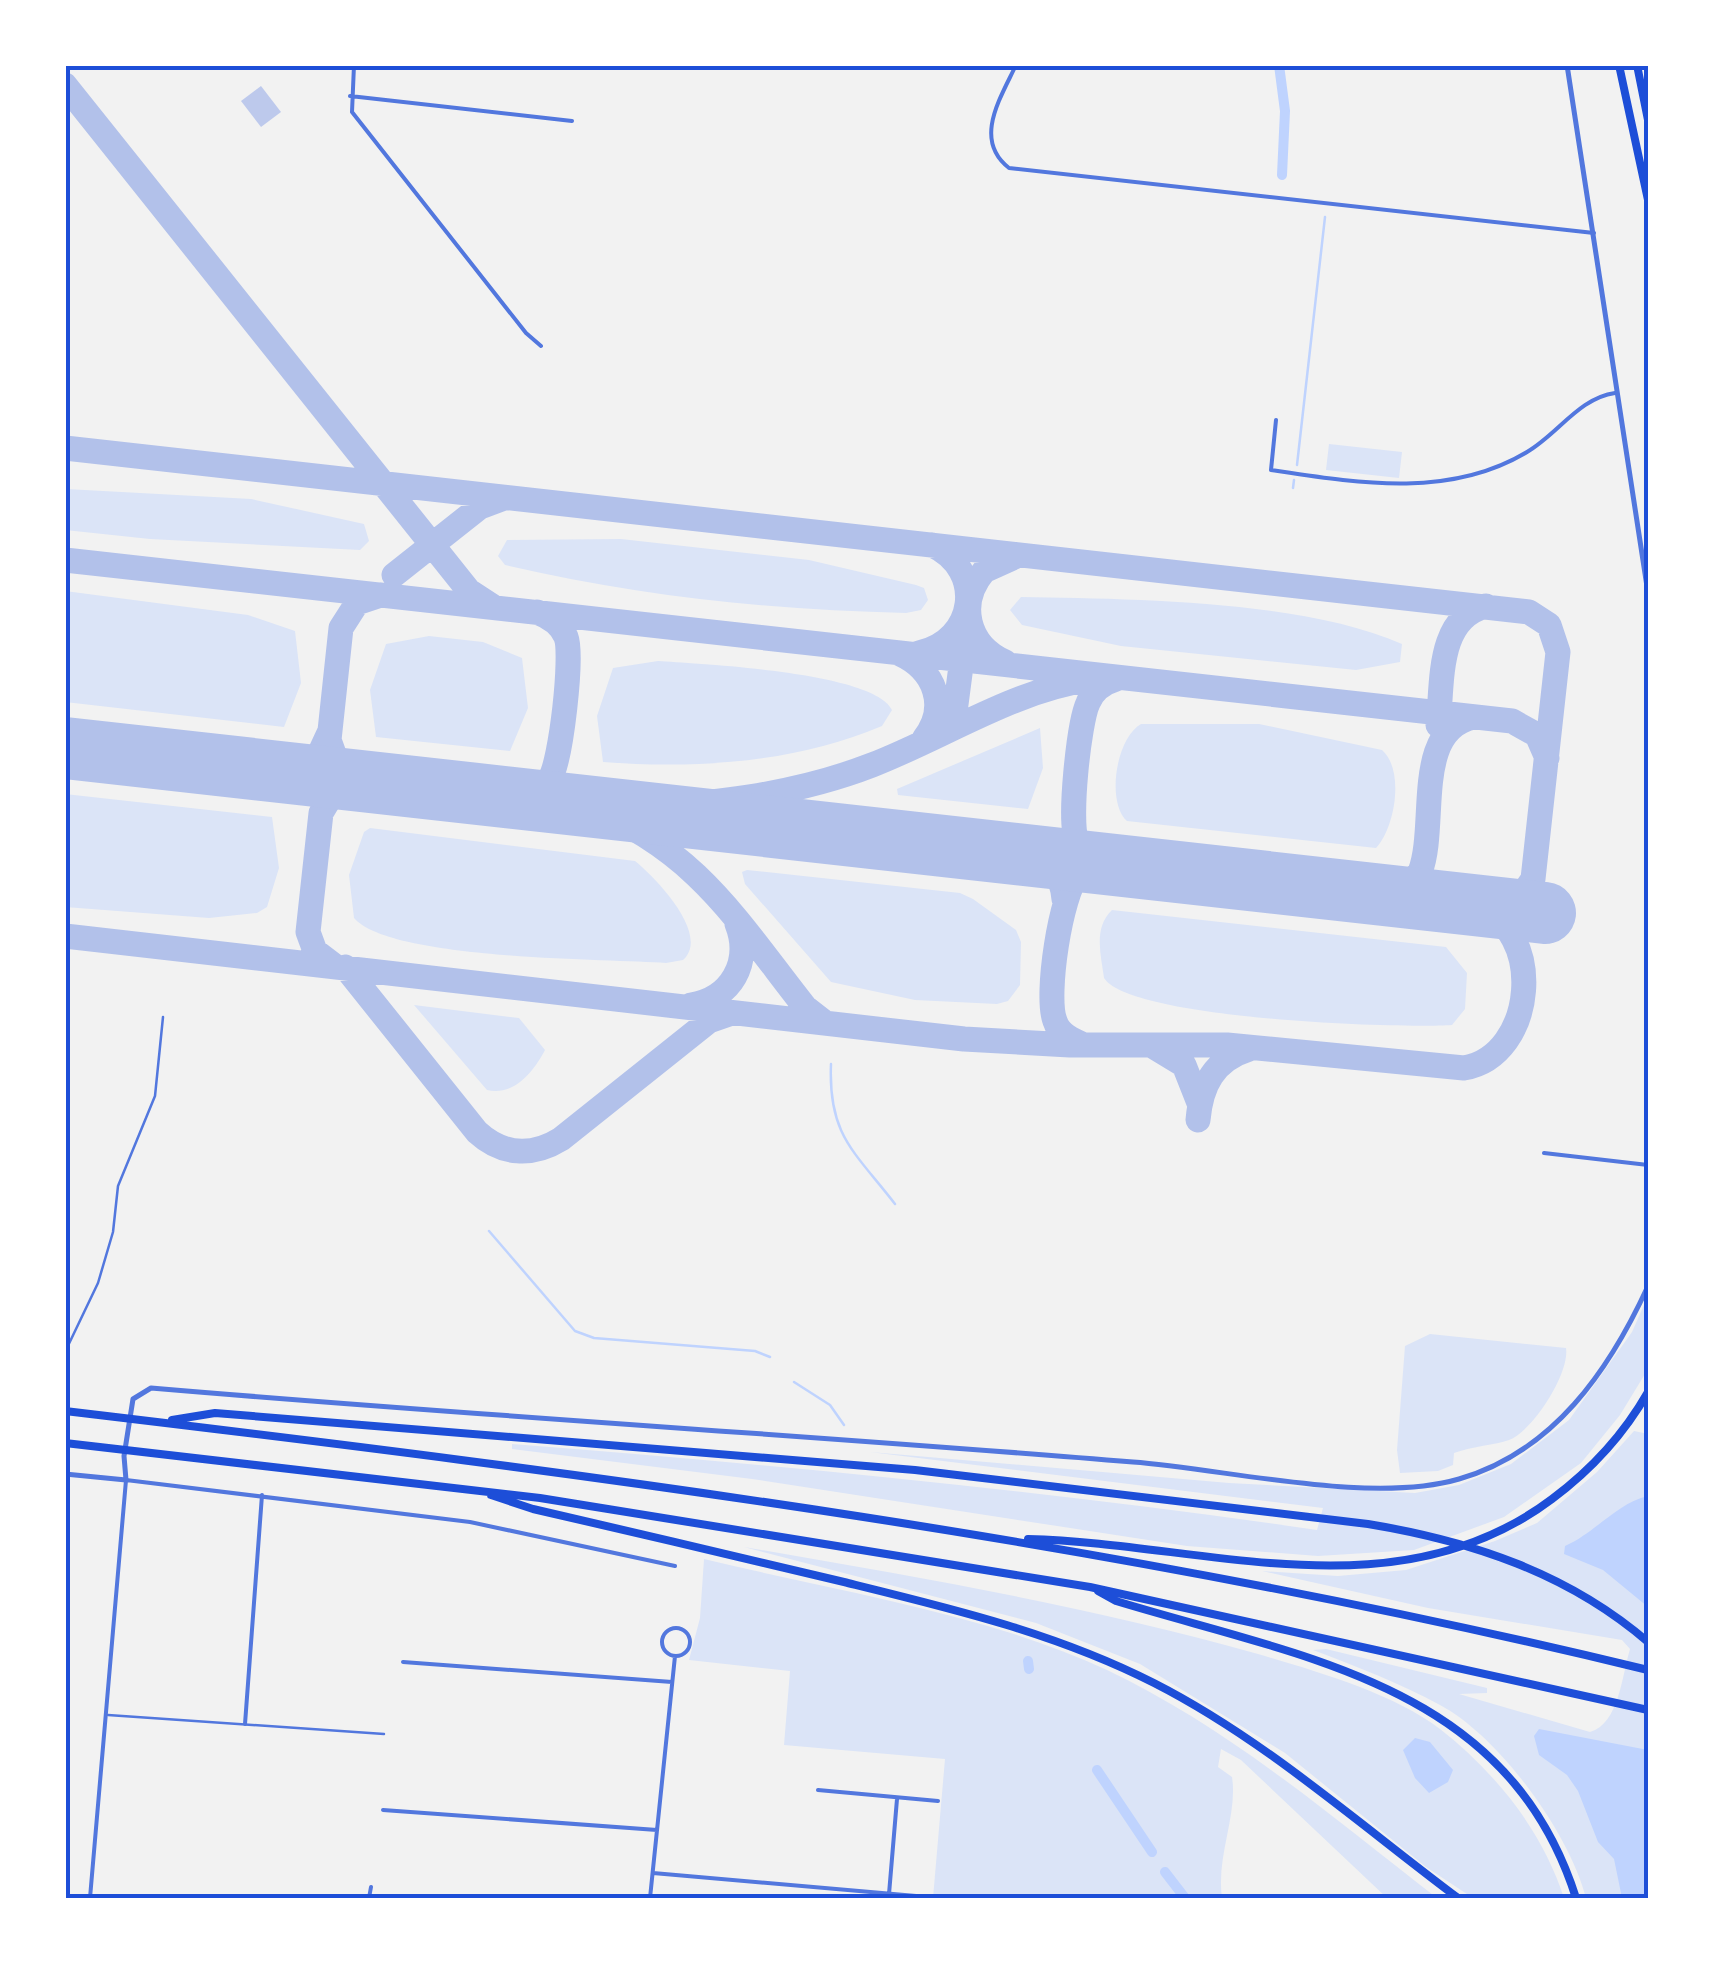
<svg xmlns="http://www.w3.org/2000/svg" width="1713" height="1963" font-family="'Sofia Sans Condensed',sans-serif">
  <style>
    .green { fill: #dbe4f7 }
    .water { fill: #bfd3fe }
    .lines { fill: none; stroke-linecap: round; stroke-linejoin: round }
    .stream { stroke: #bfd3fe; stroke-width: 2.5 }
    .canal { stroke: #bfd3fe; stroke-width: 10 }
    .taxiway { stroke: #b2c1ea; stroke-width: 25 }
    .runway { stroke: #b2c1ea; stroke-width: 62 }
    .building { fill: #bdc9ec }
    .service { stroke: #5277de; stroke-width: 2.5 }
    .minor { stroke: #5277de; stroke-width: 4 }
    .tertiary { stroke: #5277de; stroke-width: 5 }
    .motorway { stroke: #1d4ed8; stroke-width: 8 }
    .neatline { fill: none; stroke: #1d4ed8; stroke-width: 4 }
  </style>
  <rect width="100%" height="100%" fill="#f2f2f2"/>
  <!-- green -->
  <path class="green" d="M1329,444L1402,452L1399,478L1326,470Z
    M66,489L251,499L364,524L369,541L360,550L150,539L65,530Z
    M621,539L809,560L916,585L924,588L928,600L921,610L906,613C770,610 638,596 505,565L498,556L507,540Z
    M65,591L248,615L295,631L301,683L284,727L65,702Z
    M1021,597C1131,599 1302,600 1402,644L1400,662L1356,670L1121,646L1022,625L1010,610Z
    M429,636L483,642L522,658L528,708L510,751L376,737L370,690L386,644Z
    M658,661C701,664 874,672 892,710L882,726C795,763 696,769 603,762L597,716L613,668Z
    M1141,724H1259L1382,750C1405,770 1395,828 1376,848L1127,821C1106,802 1116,738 1141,724Z
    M1040,728L1043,768L1028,809L898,795L897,789Z
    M65,794L272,817L279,868L267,907L257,913L209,918L65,907Z
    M370,828L635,861C656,878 711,935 683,960L666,963C606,959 390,960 354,918L349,875L364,832Z
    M747,870L960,893L973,899L1016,930L1021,942L1020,985L1008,1001L997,1004L915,1000L831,982L745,884L742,872Z
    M1112,910L1446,947L1467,973L1465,1009L1452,1025C1398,1029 1130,1019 1104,978C1101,955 1093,928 1112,910Z
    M414,1005L519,1018L545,1050C534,1071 515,1096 487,1090Z
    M1648,1296V1369L1620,1415L1581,1463L1504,1517L1414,1550L1318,1556L1187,1546L752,1479L512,1449V1444C781,1465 1049,1491 1317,1530L1323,1508L870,1452L1229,1483L1415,1493L1459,1485L1511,1464L1569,1420L1632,1332Z
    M1430,1334L1566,1348C1570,1373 1533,1431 1509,1440C1495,1445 1473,1446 1454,1453L1453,1465L1438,1471L1400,1473L1397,1450L1405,1346Z
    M1634,1431L1648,1434V1898H1586C1569,1833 1500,1737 1440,1705C1400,1683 1355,1666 1313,1650L1326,1649L1487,1688V1693L1459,1694L1590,1732C1619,1724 1622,1675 1630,1649L1622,1640L1428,1608L1262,1571L1338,1576L1406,1570L1495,1541L1537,1523L1597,1472Z
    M744,1547C917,1577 1089,1606 1258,1654C1315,1671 1393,1693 1440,1729C1496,1773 1542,1830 1564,1898H1473L1426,1867L1285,1753L1140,1664L1036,1623Z
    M704,1559C835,1591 985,1613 1107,1670C1229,1728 1331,1816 1437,1898H1387L1241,1760L1221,1749L1218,1767L1232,1777C1238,1814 1216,1857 1222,1898H933L945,1759L784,1745L790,1671L689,1660L700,1618Z"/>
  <!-- water -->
  <path class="water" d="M1648,1496V1607L1603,1570L1564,1554L1565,1546C1595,1533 1617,1503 1648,1496Z
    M1539,1729L1648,1750V1898H1622L1614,1859L1598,1842L1578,1791L1567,1775L1539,1755L1534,1736Z
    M1415,1738L1430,1742L1453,1770L1448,1782L1429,1793L1415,1778L1403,1750Z"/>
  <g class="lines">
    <!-- stream -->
    <path class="stream" d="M1297,465L1325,217
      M1293,488L1294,480
      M831,1064C828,1135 854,1151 895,1204
      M489,1231L575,1331L594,1338L755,1351L770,1357
      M794,1382L830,1405L844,1425"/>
    <!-- canal -->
    <path class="canal" d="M1279,65L1285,111L1282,175
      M1028,1661L1029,1669
      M1097,1770L1152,1852
      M1165,1872L1185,1898"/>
    <!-- taxiway -->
    <path class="taxiway" d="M65,85L469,591L492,606
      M65,448L1529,612L1549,625L1558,652L1533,879C1515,910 1489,905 1458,903
      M65,560L1512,721L1537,735L1547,758
      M394,575L480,507L504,498
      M919,653C976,641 986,570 932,545
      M900,654C935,670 949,707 924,739
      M1005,662C967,645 957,603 984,571L1019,555
      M1116,679C1103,683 1093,690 1088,703C1079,722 1068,824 1077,841C1087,859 1105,862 1123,866
      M1438,725C1443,684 1436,618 1486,606
      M937,736L955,712L964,643
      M290,773L316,761L329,733
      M358,780L338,765L329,740L341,628L357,603L381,595
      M517,798C530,794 542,790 550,778C561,762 573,655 566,637C561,624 550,617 537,612
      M587,806C696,850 735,918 805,1007L823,1021
      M624,810C709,804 792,796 872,765C942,738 1013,691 1087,680
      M1024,855C1048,864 1062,872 1064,899
      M1377,894L1406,887L1420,872C1438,826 1412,729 1474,717
      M65,936L964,1039L1070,1045H1227L1464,1068C1536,1056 1547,928 1475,907
      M336,967L315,951L308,932L321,813L333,793L358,780
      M345,967L477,1132C502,1155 532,1157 561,1139L709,1021L732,1013
      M691,1005C731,999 752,962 737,924
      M1084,1045C1072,1040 1059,1034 1055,1021C1045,996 1061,893 1078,875L1113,866
      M1151,1045L1184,1065L1199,1103
      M1198,1120C1201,1085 1214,1060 1249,1049"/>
    <!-- runway -->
    <path class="runway" d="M65,748L1545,913"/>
  </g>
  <!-- building -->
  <path class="building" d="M261,86L281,112L261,127L241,101Z"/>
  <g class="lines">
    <!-- service -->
    <path class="service" d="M65,1352L98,1283L113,1232L118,1186L155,1096L163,1017
      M108,1715L384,1734"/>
    <!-- minor -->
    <path class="minor" d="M354,65L352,112L526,333L541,346
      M1016,65C1000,99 973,140 1009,168L1594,233
      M350,96L572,121
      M1276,420L1271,470C1357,483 1449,499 1527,452C1558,434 1579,398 1615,393
      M1544,1153L1648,1165
      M662 1642a14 14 0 1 1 28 0a14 14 0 1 1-28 0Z
      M403,1662L672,1682
      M245,1724L262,1495
      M818,1790L938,1801
      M383,1810L657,1830
      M653,1873L939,1898
      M889,1894L897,1799
      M90,1898L126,1480L470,1522L675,1566
      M369,1898L371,1887
      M650,1898L675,1656"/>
    <!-- tertiary -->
    <path class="tertiary" d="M1567,65L1648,593
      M65,1474L126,1480L124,1456L133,1399L151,1388C478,1416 806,1435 1133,1462C1227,1469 1370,1505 1459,1479C1553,1452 1609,1371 1648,1286"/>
    <!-- motorway -->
    <path class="motorway" d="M1619,65L1648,200
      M1637,65L1648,120
      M65,1411C596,1474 1127,1543 1648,1670
      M172,1420L215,1413L915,1470L1368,1524C1471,1541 1568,1573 1648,1642
      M65,1443L540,1498L1090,1587L1648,1710
      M491,1495L533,1509C637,1533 740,1557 844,1582C950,1608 1056,1633 1154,1683C1264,1739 1359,1824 1458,1898
      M1028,1539C1204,1543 1395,1617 1552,1499C1591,1470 1624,1434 1648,1392
      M1098,1591L1116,1601C1303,1658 1508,1684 1576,1898"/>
  </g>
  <!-- border -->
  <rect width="1713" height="1963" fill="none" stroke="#ffffff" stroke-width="135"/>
  <rect x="68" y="68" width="1578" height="1828" class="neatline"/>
</svg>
